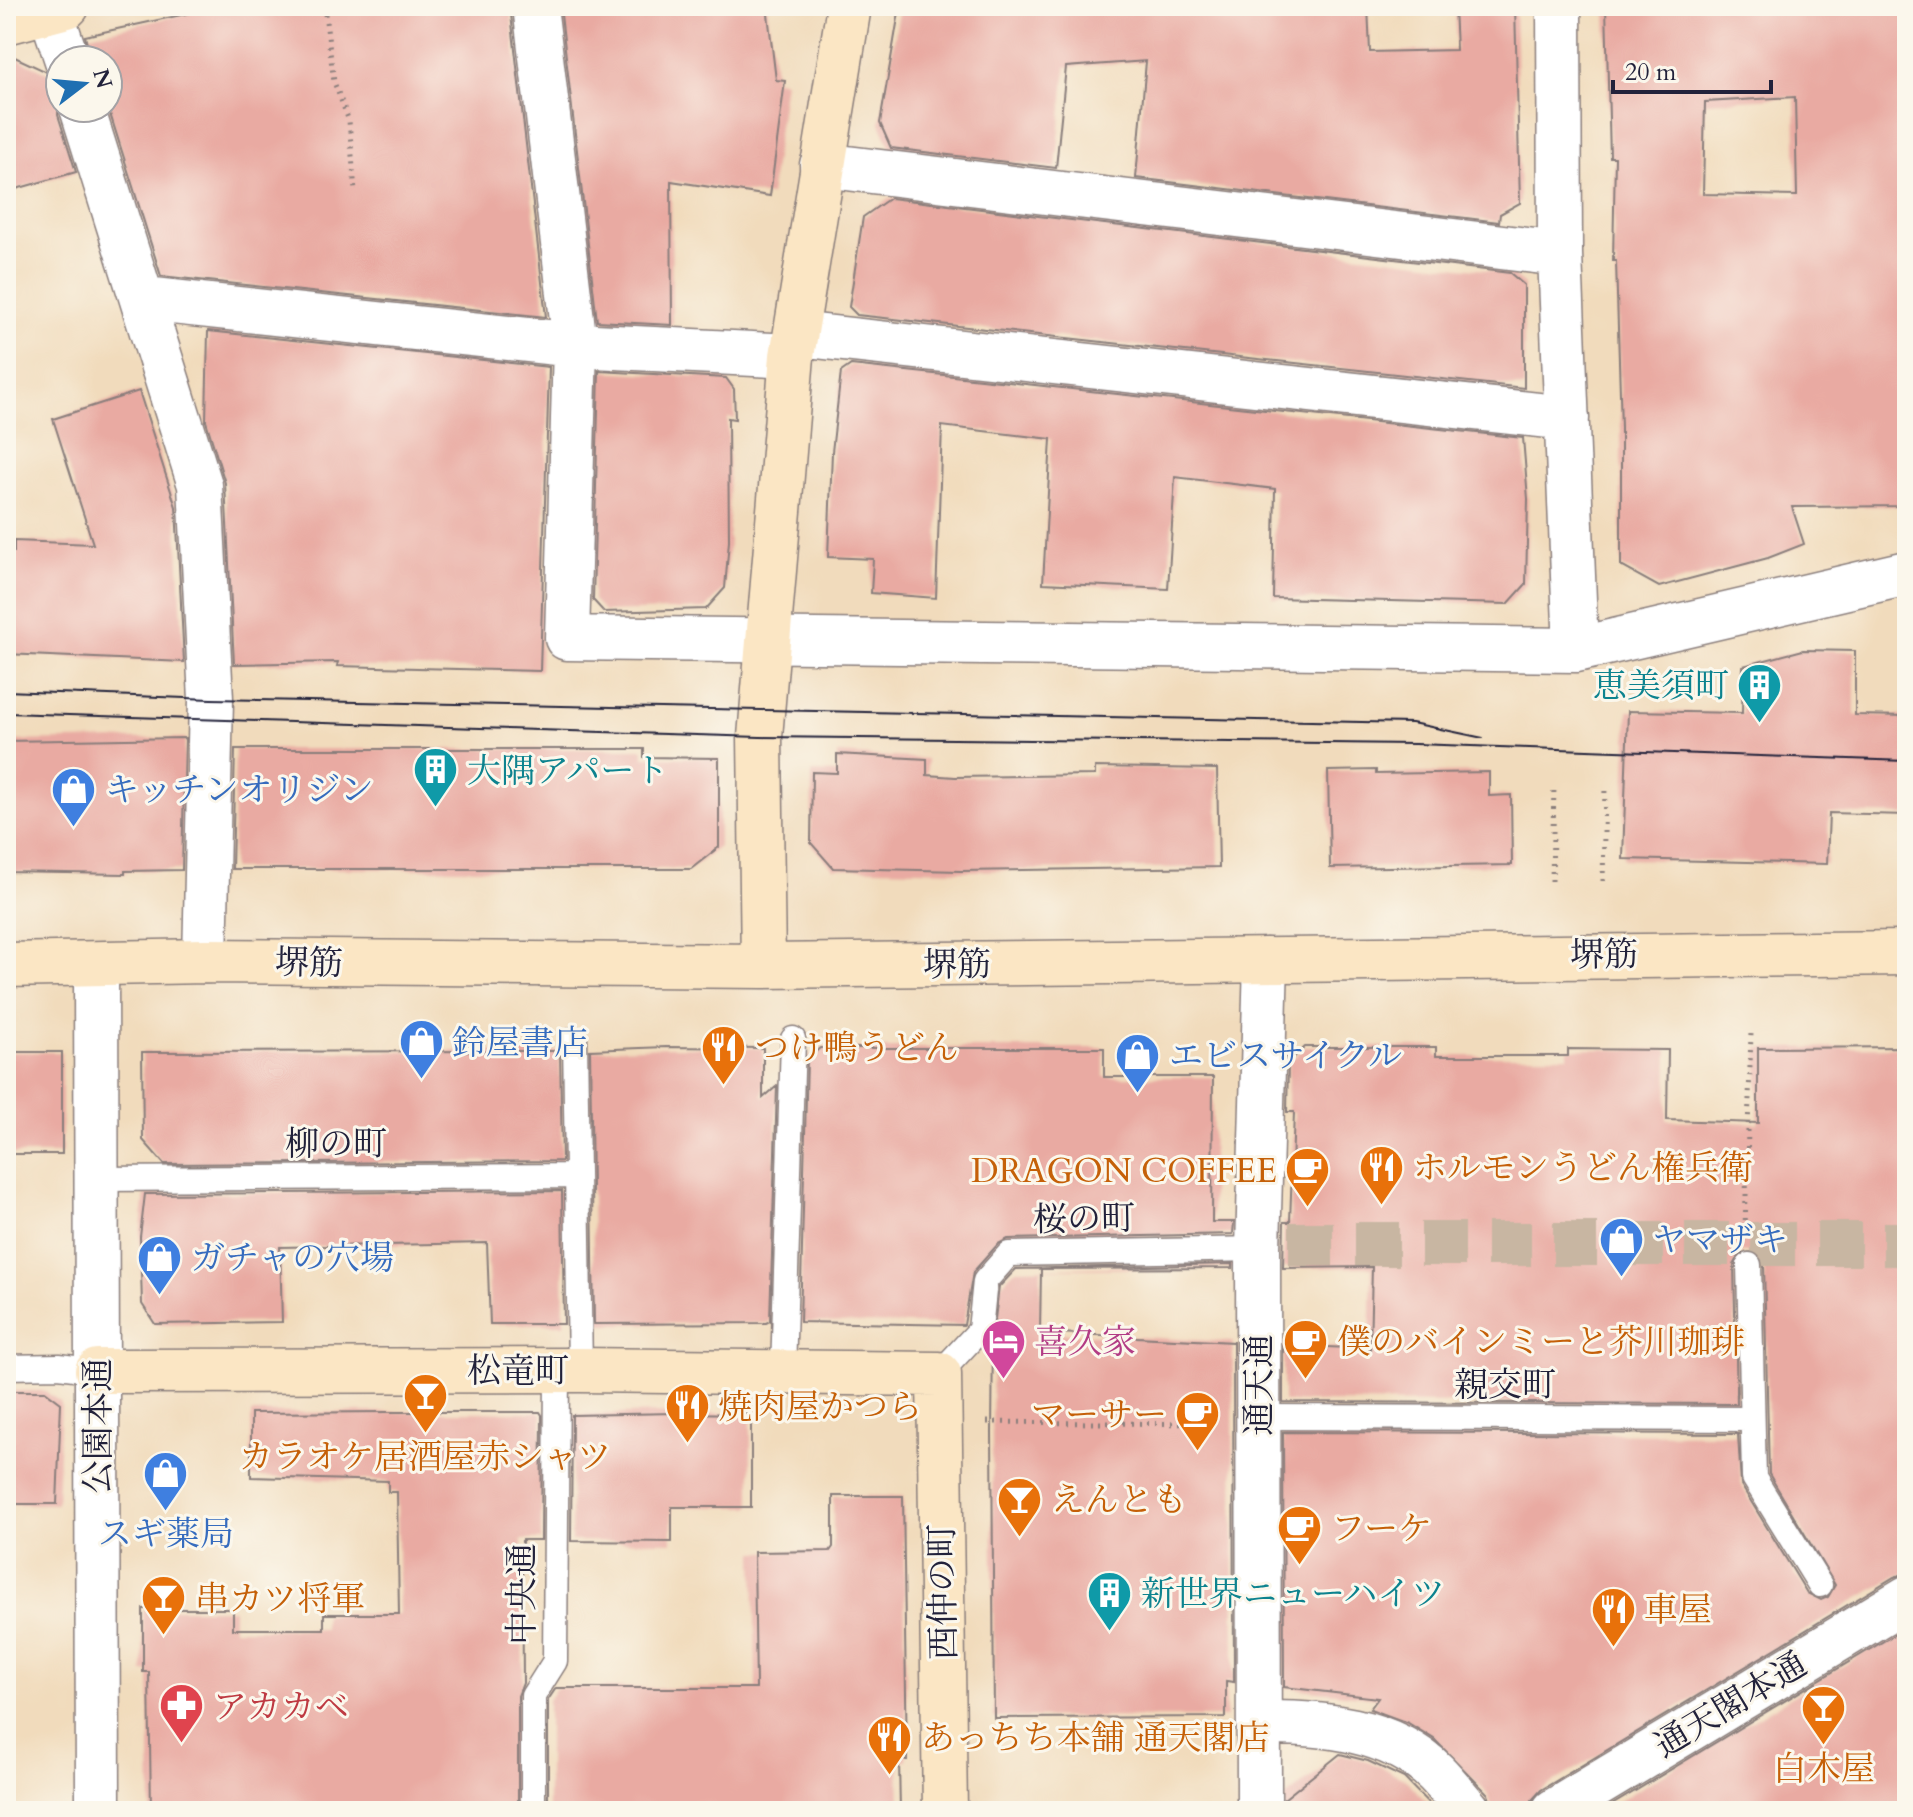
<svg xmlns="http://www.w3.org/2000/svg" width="1913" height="1817" font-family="Cardo,'Noto Serif JP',serif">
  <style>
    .building { fill: #e9aaa2; fill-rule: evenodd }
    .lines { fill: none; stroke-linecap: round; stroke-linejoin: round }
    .street-tunnel { stroke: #c8b6a2; stroke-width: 44; stroke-dasharray: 44 22; stroke-linecap: butt }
    .lane-casing { stroke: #8a7e7c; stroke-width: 27 }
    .street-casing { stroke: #8a7e7c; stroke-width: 47 }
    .secondary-casing { stroke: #8a7e7c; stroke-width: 47 }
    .path { stroke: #8a7e7c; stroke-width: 5; stroke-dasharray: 2 6; stroke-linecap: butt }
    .lane { stroke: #fff; stroke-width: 24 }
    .street { stroke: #fff; stroke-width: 44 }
    .secondary { stroke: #fbe6c4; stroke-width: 44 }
    .tram { stroke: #22223b; stroke-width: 2 }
    .labels { text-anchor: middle; stroke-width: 6; stroke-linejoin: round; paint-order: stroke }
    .culture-label { font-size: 34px; fill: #0d838f; stroke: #fbf7ec; text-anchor: start }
    .shop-label { font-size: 34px; fill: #366cbe; stroke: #fbf7ec; text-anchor: start }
    .street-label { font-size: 34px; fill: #22223b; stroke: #fbf7ec }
    .food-label { font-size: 34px; fill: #c56008; stroke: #fbf7ec; text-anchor: start }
    .hotel-label { font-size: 34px; fill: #b23c85; stroke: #fbf7ec; text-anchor: start }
    .health-label { font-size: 34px; fill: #be3a42; stroke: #fbf7ec; text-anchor: start }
  </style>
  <rect width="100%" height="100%" fill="#fbf7ec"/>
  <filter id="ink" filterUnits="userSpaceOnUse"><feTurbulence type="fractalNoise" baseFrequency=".0125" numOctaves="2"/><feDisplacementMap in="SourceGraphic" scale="16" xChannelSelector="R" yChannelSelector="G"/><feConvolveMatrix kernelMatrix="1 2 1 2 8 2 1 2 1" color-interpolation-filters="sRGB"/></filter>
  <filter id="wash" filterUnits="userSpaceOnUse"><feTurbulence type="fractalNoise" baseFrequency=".006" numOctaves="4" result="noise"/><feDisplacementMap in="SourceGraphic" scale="32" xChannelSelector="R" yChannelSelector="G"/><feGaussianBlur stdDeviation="1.8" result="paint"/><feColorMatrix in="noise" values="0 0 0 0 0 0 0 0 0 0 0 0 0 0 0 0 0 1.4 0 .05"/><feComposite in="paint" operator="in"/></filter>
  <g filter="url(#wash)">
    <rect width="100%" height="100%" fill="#f1dbbc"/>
    <g id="blocks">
      <!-- building -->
      <path class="building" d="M222,6H510L546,317L161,276L108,107V60H91L85,36Z
        M560,6H767L776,80L785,81L770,196L671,181L672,325L597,321Z
        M900,6H1368L1370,52L1456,50L1454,6H1515L1520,203L1500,214L1499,222L1136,178L1146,61L1066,67L1056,168L891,148L880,123Z
        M1606,6H1907V506L1792,507L1804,544L1768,558L1659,587L1621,566V428L1616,261H1613L1615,157H1610ZM1795,97L1797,196L1703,194L1705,102Z
        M6,53L45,71L60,84L58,115L76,172L16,189L6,150Z
        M890,198L1510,273L1524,285V388L857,315L849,307L863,217Z
        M208,331L549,367L540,671L337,666L338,662L234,664L225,483L206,421Z
        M851,365L1523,438L1528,499L1526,584L1508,604L1273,598L1275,489L1175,477L1168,589L1043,583L1051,439L942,426L936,598L871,593L873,559L828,557L832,452L841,372Z
        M599,371L726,378L734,389L735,419L728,418L729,541L725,588L706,609L604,612L593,600Z
        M139,391L176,507L184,662L6,654V552H14V541L93,544L53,419Z
        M1803,650L1855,651V715L1907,716V815L1829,813L1827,864L1623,859L1628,711L1742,713L1743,666Z
        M185,738L182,870L125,871V874L6,872V741Z
        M235,749H644V757L719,758V847L691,869H232Z
        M837,754L927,759V775L955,777L1095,775V767L1217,769L1219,867L961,871L833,868L811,843L812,772L837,773Z
        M1376,770V774L1489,772V796L1511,795L1512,865L1330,868L1328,771Z
        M666,1047L763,1048V1098L777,1086L770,1321L766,1323L594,1324L590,1050Z
        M1305,1047H1436V1056H1568V1049L1668,1050L1667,1120L1758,1123V1048L1907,1047V1573L1894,1577L1541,1790L1532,1800L1529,1811H1493L1488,1794L1434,1739L1408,1723L1370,1709L1378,1698L1284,1687L1283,1432L1738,1434L1741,1485L1807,1593L1821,1600L1828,1597L1835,1585L1769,1474L1764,1265L1755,1252L1741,1253L1734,1265L1737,1404L1283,1402V1345L1370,1349L1372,1267L1283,1268L1284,1222H1290L1294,1112H1287L1288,1063Z
        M820,1048H1104V1077H1213L1212,1222H1234L1233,1234L1008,1239L998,1244L973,1272L964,1325L800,1322L807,1059Z
        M514,1051H560L562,1161L164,1164L143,1140L142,1052Z
        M6,1052H62V1154H6Z
        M562,1191L564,1324H490L487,1243L280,1247L282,1322L155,1324L142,1304L140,1237L145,1194Z
        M1233,1264V1268L1041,1269L1040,1332L1233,1342L1234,1682L1226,1681V1717L994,1718L992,1432L993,1335L999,1287L1016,1269Z
        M6,1391H45L61,1403L57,1504H6Z
        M388,1412H540L542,1415L541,1540H522L523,1683L518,1696V1811H151L149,1672H143V1609H233V1629H324V1614H399L397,1492H388V1481L251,1477V1413Z
        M676,1413L751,1414V1507H672V1542L571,1541L572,1415Z
        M833,1496H903L907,1760H899L900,1811H548V1700L556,1688H756L754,1552L830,1551L833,1547Z
        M1907,1627V1811H1602Z
        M1340,1754L1368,1761L1404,1778L1436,1811H1284V1799Z"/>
    </g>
  </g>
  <g filter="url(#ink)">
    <use href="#blocks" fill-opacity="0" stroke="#8a7e7c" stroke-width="2"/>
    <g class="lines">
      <!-- street-tunnel -->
      <path class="street-tunnel" d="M1289,1244H1907"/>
      <defs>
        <path id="lane" d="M575,1039L580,1370
          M97,1179L575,1176
          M1749,1265L1754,1478L1820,1585
          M6,1367L59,1366L97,1371
          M783,1372L793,1039
          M939,1374L980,1330L985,1281L1009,1254L1258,1249
          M1258,1417L1752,1419
          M533,1811V1696L555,1661L557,1370"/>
        <path id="street" d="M49,6L67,60
          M535,6L575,345L567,638L1576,650L1907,573
          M1559,6L1560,254L1576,650
          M82,108L200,485L211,699L205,961
          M822,165L1560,254
          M144,299L575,345L792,356
          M797,334L1567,418
          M96,964L98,1811
          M1260,1723C1320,1722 1391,1728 1436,1773C1448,1785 1458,1799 1469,1811
          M1259,1811L1258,1249L1266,960
          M1554,1811L1907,1598"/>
        <path id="secondary" d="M6,22L67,6
          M6,965L205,961L763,966L1907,953
          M763,966L760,737L792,356L849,6
          M97,1371L580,1370L939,1374L945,1811"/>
      </defs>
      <!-- lane casing -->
      <use href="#lane" class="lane-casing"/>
      <!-- street casing -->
      <use href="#street" class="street-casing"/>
      <!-- secondary casing -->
      <use href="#secondary" class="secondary-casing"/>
      <!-- path -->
      <path class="path" d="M324,6L334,82L349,121L355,191
        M1552,881L1554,785
        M1603,881L1605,787
        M1745,1228L1751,1033
        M987,1422L1209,1424"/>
      <!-- lane -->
      <use href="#lane" class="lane"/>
      <!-- street -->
      <use href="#street" class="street"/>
      <!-- secondary -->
      <use href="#secondary" class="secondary"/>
      <!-- tram -->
      <path class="tram" d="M6,691L211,699L1412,723L1483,738
        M6,713L760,737L1415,744L1907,761"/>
    </g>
  </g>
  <!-- icons -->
  <defs>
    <symbol id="building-pin" viewBox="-11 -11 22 30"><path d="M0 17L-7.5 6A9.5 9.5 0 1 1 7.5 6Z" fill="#0f9aa8" stroke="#fbf7ec"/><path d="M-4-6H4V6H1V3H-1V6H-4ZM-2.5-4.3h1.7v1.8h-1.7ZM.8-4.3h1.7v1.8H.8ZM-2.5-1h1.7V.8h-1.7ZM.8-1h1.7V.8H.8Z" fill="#fff"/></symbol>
    <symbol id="shop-pin" viewBox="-11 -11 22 30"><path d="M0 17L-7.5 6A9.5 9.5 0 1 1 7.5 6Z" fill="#3f7fe0" stroke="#fbf7ec"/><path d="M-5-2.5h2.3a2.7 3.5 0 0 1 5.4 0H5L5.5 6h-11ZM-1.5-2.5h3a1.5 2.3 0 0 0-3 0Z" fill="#fff"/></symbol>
    <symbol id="restaurant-pin" viewBox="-11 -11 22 30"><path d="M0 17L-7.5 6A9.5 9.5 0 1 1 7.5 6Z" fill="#e8710a" stroke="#fbf7ec"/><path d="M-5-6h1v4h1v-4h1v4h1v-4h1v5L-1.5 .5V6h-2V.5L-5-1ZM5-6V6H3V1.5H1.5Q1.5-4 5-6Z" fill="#fff"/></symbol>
    <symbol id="cafe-pin" viewBox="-11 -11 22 30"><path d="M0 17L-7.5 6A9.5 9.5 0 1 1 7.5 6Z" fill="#e8710a" stroke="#fbf7ec"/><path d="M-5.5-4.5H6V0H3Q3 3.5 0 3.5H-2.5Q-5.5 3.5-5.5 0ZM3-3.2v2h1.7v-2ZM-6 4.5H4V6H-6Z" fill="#fff"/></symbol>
    <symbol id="hotel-pin" viewBox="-11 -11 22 30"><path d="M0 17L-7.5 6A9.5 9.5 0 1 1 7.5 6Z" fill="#d1479c" stroke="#fbf7ec"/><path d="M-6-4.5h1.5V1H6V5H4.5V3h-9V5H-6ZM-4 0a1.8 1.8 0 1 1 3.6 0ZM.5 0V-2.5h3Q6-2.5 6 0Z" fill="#fff"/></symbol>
    <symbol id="bar-pin" viewBox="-11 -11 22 30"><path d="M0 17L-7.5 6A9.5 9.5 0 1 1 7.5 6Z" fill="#e8710a" stroke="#fbf7ec"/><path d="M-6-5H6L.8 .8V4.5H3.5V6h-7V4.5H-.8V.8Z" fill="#fff"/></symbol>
    <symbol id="pharmacy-pin" viewBox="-11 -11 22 30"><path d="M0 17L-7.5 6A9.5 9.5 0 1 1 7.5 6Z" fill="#e0444e" stroke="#fbf7ec"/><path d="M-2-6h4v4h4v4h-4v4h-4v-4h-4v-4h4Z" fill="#fff"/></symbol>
  </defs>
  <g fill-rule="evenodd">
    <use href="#building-pin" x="1734" y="660" width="51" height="69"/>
    <use href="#building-pin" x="410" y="744" width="51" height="69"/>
    <use href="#shop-pin" x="48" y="764" width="51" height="69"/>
    <use href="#shop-pin" x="396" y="1016" width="51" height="69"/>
    <use href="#restaurant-pin" x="698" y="1022" width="51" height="69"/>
    <use href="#shop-pin" x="1112" y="1030" width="51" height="69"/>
    <use href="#restaurant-pin" x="1356" y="1142" width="51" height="69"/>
    <use href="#cafe-pin" x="1282" y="1144" width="51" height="69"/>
    <use href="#shop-pin" x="1596" y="1214" width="51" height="69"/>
    <use href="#shop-pin" x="134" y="1232" width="51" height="69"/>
    <use href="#hotel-pin" x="978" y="1316" width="51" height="69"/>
    <use href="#cafe-pin" x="1280" y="1316" width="51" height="69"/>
    <use href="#bar-pin" x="400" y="1370" width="51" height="69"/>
    <use href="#restaurant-pin" x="662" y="1380" width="51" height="69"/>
    <use href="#cafe-pin" x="1172" y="1388" width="51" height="69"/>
    <use href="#shop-pin" x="140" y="1448" width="51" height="69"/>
    <use href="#bar-pin" x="994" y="1474" width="51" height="69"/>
    <use href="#cafe-pin" x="1274" y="1502" width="51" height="69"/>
    <use href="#building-pin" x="1084" y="1568" width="51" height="69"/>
    <use href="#bar-pin" x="138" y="1572" width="51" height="69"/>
    <use href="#restaurant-pin" x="1588" y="1584" width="51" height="69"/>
    <use href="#pharmacy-pin" x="156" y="1680" width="51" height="69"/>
    <use href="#bar-pin" x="1798" y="1682" width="51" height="69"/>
    <use href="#restaurant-pin" x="864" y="1712" width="51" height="69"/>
  </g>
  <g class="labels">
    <!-- culture labels -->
    <g class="culture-label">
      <text x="1729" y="697" text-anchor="end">恵美須町</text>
      <text x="467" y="782">大隅アパート</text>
      <text x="1141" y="1605">新世界ニューハイツ</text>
    </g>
    <!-- shop labels -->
    <g class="shop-label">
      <text x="105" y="801">キッチンオリジン</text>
      <text x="452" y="1054">鈴屋書店</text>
      <text x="1169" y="1067">エビスサイクル</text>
      <text x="1652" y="1251">ヤマザキ</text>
      <text x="191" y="1269">ガチャの穴場</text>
      <text x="166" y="1545" text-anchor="middle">スギ薬局</text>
    </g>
    <!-- street labels -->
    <g class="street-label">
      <text transform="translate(1604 954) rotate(-1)" y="12">堺筋</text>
      <text transform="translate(309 962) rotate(1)" y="12">堺筋</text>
      <text transform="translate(957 964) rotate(-1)" y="12">堺筋</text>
      <text x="336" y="1155">柳の町</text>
      <text transform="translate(1084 1218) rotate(-1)" y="12">桜の町</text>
      <text x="518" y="1382">松竜町</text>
      <text x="1505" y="1396">親交町</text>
      <text transform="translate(1258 1385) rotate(-90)" y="12">通天通</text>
      <text transform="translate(97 1426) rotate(-90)" y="12">公園本通</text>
      <text transform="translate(942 1592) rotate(-91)" y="12">西仲の町</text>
      <text transform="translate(521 1594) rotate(-90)" y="12">中央通</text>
      <text transform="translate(1730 1704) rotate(-31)" y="12">通天閣本通</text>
    </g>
    <!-- food labels -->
    <g class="food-label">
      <text x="755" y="1059">つけ鴨うどん</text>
      <text x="1413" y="1179">ホルモンうどん権兵衛</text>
      <text x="1277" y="1182" text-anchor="end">DRAGON COFFEE</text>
      <text x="1337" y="1353">僕のバインミーと芥川珈琲</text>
      <text x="718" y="1418">焼肉屋かつら</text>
      <text x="1167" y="1426" text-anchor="end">マーサー</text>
      <text x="425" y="1468" text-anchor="middle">カラオケ居酒屋赤シャツ</text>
      <text x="1051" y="1511">えんとも</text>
      <text x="1331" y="1540">フーケ</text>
      <text x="195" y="1610">串カツ将軍</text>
      <text x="1644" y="1621">車屋</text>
      <text x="921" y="1749">あっちち本舗 通天閣店</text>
      <text x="1824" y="1780" text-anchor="middle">白木屋</text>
    </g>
    <!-- hotel labels -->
    <g class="hotel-label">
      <text x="1034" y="1353">喜久家</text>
    </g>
    <!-- health labels -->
    <g class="health-label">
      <text x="213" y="1718">アカカベ</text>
    </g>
  </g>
  <!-- margin -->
  <rect width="1913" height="1817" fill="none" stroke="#fbf7ec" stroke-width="32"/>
  <!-- north arrow -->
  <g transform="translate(84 84) rotate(74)"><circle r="38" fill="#fbf7ec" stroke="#a4a2a5" stroke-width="2"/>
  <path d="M0-6L14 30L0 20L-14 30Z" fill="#1f6fb2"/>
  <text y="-12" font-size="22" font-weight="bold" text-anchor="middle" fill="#22223b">N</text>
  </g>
  <!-- scale -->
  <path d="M1613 80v12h158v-12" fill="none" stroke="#22223b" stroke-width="4"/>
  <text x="1625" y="80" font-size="24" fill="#22223b" stroke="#fbf7ec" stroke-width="6" paint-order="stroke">20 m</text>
</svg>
